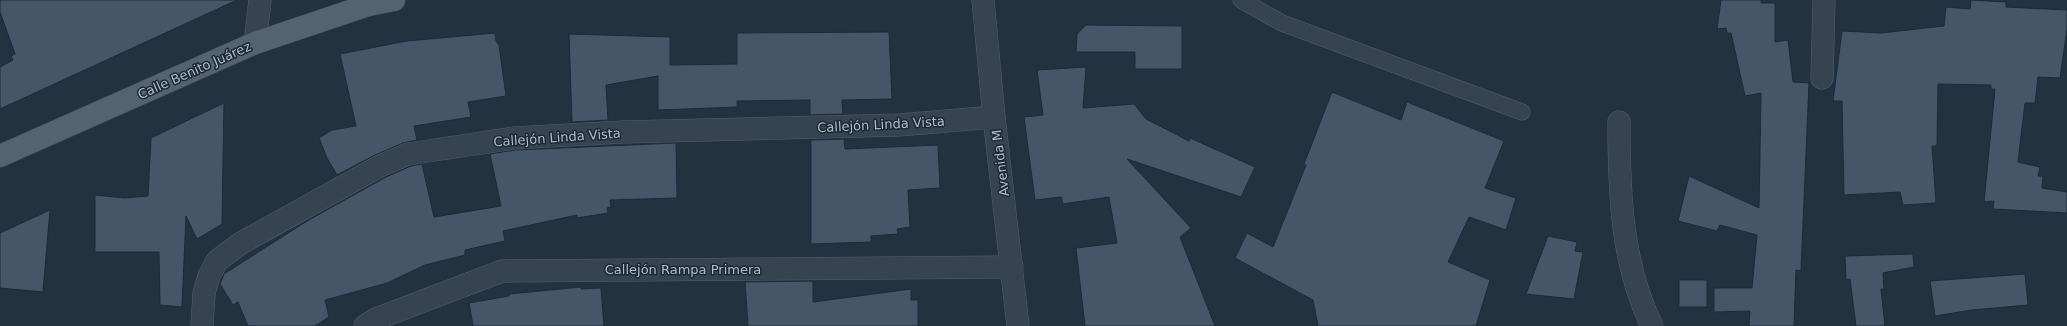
<svg xmlns="http://www.w3.org/2000/svg" width="2067" height="326" font-family="'DejaVu Sans',sans-serif">
  <style>
    .building { fill: #455668; stroke: #1d2a38 }
    .lines { fill: none; stroke-linecap: round; stroke-linejoin: round }
    .service-casing { stroke: #54616e; stroke-width: 17 }
    .minor-casing { stroke: #54616e; stroke-width: 23 }
    .tertiary-casing { stroke: #54616e; stroke-width: 23 }
    .primary-casing { stroke: #434f5d; stroke-width: 23 }
    .service { stroke: #364351; stroke-width: 16 }
    .minor { stroke: #364351; stroke-width: 22 }
    .tertiary { stroke: #364351; stroke-width: 22 }
    .primary { stroke: #546371; stroke-width: 22 }
    .labels { text-anchor: middle; stroke-width: 3; stroke-linejoin: round; paint-order: stroke }
    .street-label { font-size: 13px; fill: #b3becb; stroke: #1b2836 }
  </style>
  <rect width="100%" height="100%" fill="#223241"/>
  <!-- building -->
  <path class="building" d="M0,0H237L0,109V67L13,60L11,56L15,54L0,12Z
    M1721,0H1761V3H1775V42L1788,40L1793,82L1809,83L1801,271L1796,270L1794,326H1749L1750,311L1714,312V288H1752L1757,235L1720,225L1717,231L1678,221L1689,176L1759,208L1761,93L1745,96L1731,33H1727L1726,28L1717,29Z
    M1971,0L2006,2V7L2067,10V29L2060,78L2038,77L2035,103H2025L2018,162L2040,167L2038,176H2043L2042,188L2067,192V213L1993,209L1994,201L1984,202L1995,89H1991V85L1938,84L1937,146H1932L1936,203L1903,205L1900,192L1844,195L1842,101H1833L1842,31L1881,33L1944,26L1946,7L1970,9Z
    M1086,25L1182,26V69H1135V52H1076L1077,34Z
    M889,32L892,99L842,100L843,114L810,115V100L737,101V107L658,110V76L606,85L608,120L572,122L569,34L670,37V65L737,64V33Z
    M495,33L496,41L499,45L506,96L468,102L471,117L414,126L417,140L403,143L375,155L337,175L327,158L319,138L332,130L356,126L340,54L407,41Z
    M1086,67L1083,108L1134,104L1146,119L1189,141L1190,138L1255,167L1241,197L1127,159L1191,228L1180,237L1215,326H1085L1076,248L1117,243L1109,197L1063,204L1061,197L1035,200L1024,117L1043,115L1037,70Z
    M1332,92L1401,120L1407,102L1504,141L1485,188L1516,198L1506,230L1469,217L1448,262L1490,280L1476,326H1318L1313,300L1235,258L1247,233L1273,247L1306,165L1304,164Z
    M224,103L222,224L197,239L186,216L182,307L160,305L159,252H95V195L125,198L148,196L151,138Z
    M844,139L845,149L938,145L940,188L908,190L910,227L897,229L898,234L871,236V242L811,244V140Z
    M676,143L677,198L610,200L611,207L607,208L608,213L577,218V215L503,231L505,241L465,250V255L425,265L387,283L325,300L329,317L315,326H248L238,302L233,305L220,284L224,274L307,221L386,177L411,166L422,164L434,217L501,206L490,154L515,150Z
    M50,210L43,292L0,288V233Z
    M1548,236L1577,242L1575,251L1583,252L1574,299L1526,294Z
    M1913,254L1914,267L1883,273L1884,289H1881L1885,326H1856L1850,279L1846,280L1845,256Z
    M2025,274L2028,305L1972,310L1935,316L1930,281Z
    M1679,280H1707V307H1679Z
    M813,281V302L911,289V300H918V326H748L745,282Z
    M581,287V289L601,288L604,326H473L469,303L509,296V294Z"/>
  <g class="lines">
    <defs>
      <path id="service" d="M1241,0L1282,23L1522,112"/>
      <path id="minor" d="M255,43L260,0
        M1822,78L1824,0
        M1619,122C1619,191 1621,263 1652,326
        M202,326L204,293L209,276L217,261L241,243L380,166L408,154L514,138L623,132L899,125L994,117
        M365,326L376,319L502,271L1012,267"/>
      <path id="tertiary" d="M983,0L994,117L1018,326"/>
      <path id="primary" d="M0,156L255,43L368,5L394,0"/>
    </defs>
    <!-- service casing -->
    <use href="#service" class="service-casing"/>
    <!-- minor casing -->
    <use href="#minor" class="minor-casing"/>
    <!-- tertiary casing -->
    <use href="#tertiary" class="tertiary-casing"/>
    <!-- primary casing -->
    <use href="#primary" class="primary-casing"/>
    <!-- service -->
    <use href="#service" class="service"/>
    <!-- minor -->
    <use href="#minor" class="minor"/>
    <!-- tertiary -->
    <use href="#tertiary" class="tertiary"/>
    <!-- primary -->
    <use href="#primary" class="primary"/>
  </g>
  <g class="labels">
    <!-- street labels -->
    <g class="street-label">
      <text transform="translate(194 70) rotate(-24)" y="5">Calle Benito Juárez</text>
      <text transform="translate(881 124) rotate(-3)" y="5">Callejón Linda Vista</text>
      <text transform="translate(557 137) rotate(-4)" y="5">Callejón Linda Vista</text>
      <text transform="translate(1000 163) rotate(-97)" y="5">Avenida M</text>
      <text x="683" y="274">Callejón Rampa Primera</text>
    </g>
  </g>
</svg>
